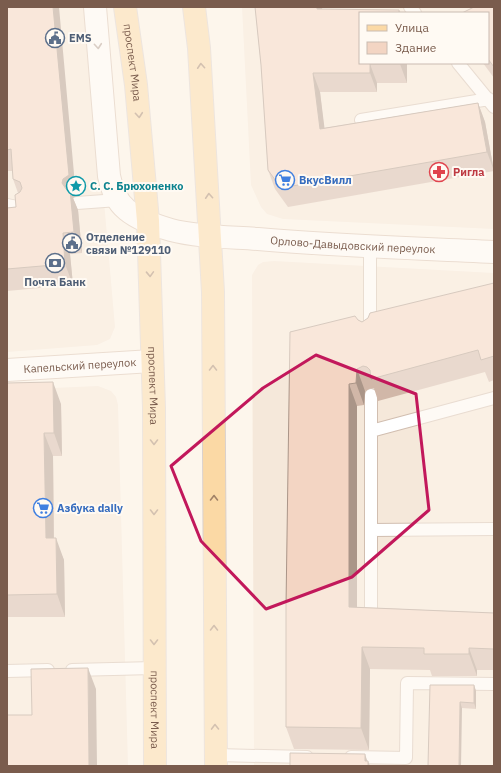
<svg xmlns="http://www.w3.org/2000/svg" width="501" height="773" font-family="'IBM Plex Sans',sans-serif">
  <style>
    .residential { fill: #f5e8da; fill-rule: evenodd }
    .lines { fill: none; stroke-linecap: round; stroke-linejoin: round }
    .lane-casing { stroke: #d1beb0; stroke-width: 14 }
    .secondary-casing { stroke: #d6c0b0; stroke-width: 24 }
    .primary-casing { stroke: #dad1cd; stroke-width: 24 }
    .lane { stroke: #fff; stroke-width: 12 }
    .secondary { stroke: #fff; stroke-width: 22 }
    .primary { stroke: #fbd9a5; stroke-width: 22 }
    .wall { fill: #d1b7a8 }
    .shaded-wall { fill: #aa9588 }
    .building { fill: #f3d5c3; stroke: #aa9588 }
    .oneway { stroke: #af9d94 }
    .oneway2 { stroke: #a18267 }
    .marked { fill: none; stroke: #c2185b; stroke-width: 3; stroke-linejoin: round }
    .labels { text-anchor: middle; stroke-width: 4; stroke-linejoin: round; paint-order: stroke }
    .service-label { font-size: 11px; font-weight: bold; fill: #4e5e75; stroke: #fffaf3; text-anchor: start }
    .street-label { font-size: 11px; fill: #7a5c4d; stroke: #fffaf3 }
    .health-label { font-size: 11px; font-weight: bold; fill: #be3a42; stroke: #fffaf3; text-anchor: start }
    .shop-label { font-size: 11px; font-weight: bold; fill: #366cbe; stroke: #fffaf3; text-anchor: start }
    .culture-label { font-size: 11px; font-weight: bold; fill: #0d838f; stroke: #fffaf3; text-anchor: start }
  </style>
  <rect width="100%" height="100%" fill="#fdf6ec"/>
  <!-- residential -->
  <path class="residential" d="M7,7H87L115,327L110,339L97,345L7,352Z
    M242,7H494V229L283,219L267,214L261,207L251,185ZM360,13H488V63H360Z
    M274,261L494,273V766H254L252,275L258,265L263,262Z
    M98,386L111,391L116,397L118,405L128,766H7V390Z"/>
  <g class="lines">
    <defs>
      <path id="lane" d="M410,7L415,13
        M458,63L494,107
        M361,120L489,99
        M77,203L118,200
        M7,205L22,208
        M370,245V329
        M371,431L494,398
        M371,530L494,529
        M371,613V395
        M72,670L154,668
        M7,671L48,670
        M216,755L307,757
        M351,757L406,758L407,683L494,684"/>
      <g id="secondary">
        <path id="s1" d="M95,7L109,176C112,189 116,201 127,210C138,219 157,226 171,230C197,237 231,237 258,239C337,246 415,248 494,252"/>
        <path id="s2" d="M7,370L152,361"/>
      </g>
      <g id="primary">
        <path id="s3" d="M125,7L136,85L148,221L154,408L155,766"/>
        <path d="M194,7L199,48L213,292L216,766"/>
      </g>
    </defs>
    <!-- lane casing -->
    <use href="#lane" class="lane-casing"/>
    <!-- secondary casing -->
    <use href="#secondary" class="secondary-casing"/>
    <!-- primary casing -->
    <use href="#primary" class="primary-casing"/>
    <!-- lane -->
    <use href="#lane" class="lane"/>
    <!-- secondary -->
    <use href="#secondary" class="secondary"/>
    <!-- primary -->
    <use href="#primary" class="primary"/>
  </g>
  <!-- wall -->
  <path class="wall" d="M7,7L76,196L73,198L78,210L82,253L70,254L73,285L7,291V208L16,207L18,193L13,179V171H8L7,168Z
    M255,7H322V9L399,10L401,13H360L407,63V83H377V92H320L324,128L478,103L485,122L494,171L288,207L275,189L268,170L261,65Z
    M494,7V78L483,63H488V13Z
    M494,283V380L489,382L485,372L378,401L374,388H371L365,391L364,405L357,406V607L494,613V670H477V676H432L430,670L370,669L369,750L294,749L286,727L358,320L362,322Z
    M7,383L61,404L62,456H53L54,538L64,560L65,617H7Z
    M430,685H474L476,691V709L462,708Z"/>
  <!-- shaded-wall -->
  <path class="shaded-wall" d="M53,7H59L76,196L73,198L78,210L82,253L74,232L62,183Z
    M317,7H322L324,28L317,9Z
    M400,63H407V83L400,64Z
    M370,64L377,83V92L370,73Z
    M313,73L320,92L327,148L320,129Z
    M478,103L485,122L494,171L487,152Z
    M63,233L70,254L73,285L65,264Z
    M357,369L365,391L364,405L356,383Z
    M53,382L61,404L62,456L54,433Z
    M349,384L357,406V629L349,607Z
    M44,433L53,456L54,561L46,538Z
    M56,538L64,560L65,617L57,594Z
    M362,647L370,669L369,750L361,728Z
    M469,648L477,670V676L469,654Z
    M88,668L96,689L97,766H89Z
    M474,685L476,691V709L474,703Z
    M460,702L462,708L461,766H459Z
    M365,754L368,763V761L370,766H367L365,761Z"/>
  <!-- building -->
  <path class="building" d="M7,7H53L69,175L63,179L62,183L66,189L70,190L74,232L63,233L65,264L7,269V208L16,207L15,195L20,192L22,188L20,182L13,179L11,149L7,150Z
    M255,7H317V9L399,10V13H360V63H400V64H370V73H313L320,129L478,103L487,152L281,188L268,170L261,65Z
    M474,7H494V67L488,59V13H462Z
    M494,283V356L481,360L478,350L371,379L370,370L367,367L363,366L357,369L356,383L349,384V607L494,613V649L469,648V654H424V648L362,647L361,728L286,727V606L290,332L355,316L358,320L362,322L368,318L370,313Z
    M53,382L54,433H44L46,538H56L57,594L7,595V383Z
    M88,668L89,766H7V715H32L31,669Z
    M430,685H474V703L460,702L459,766H428Z
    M290,753L365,754V761H368V766H290Z"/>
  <!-- one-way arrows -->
  <defs><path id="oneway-chevron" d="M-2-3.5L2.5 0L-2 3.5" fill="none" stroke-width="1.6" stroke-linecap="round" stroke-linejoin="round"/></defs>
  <use class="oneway" href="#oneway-chevron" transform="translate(98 46) rotate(85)"/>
  <g class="oneway2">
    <use href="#oneway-chevron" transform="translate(201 66) rotate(-94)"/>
    <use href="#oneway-chevron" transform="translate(139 115) rotate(85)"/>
    <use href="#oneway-chevron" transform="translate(209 196) rotate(-94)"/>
    <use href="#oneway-chevron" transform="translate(150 274) rotate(88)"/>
    <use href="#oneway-chevron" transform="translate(213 368) rotate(-90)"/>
    <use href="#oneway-chevron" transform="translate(154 442) rotate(90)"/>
    <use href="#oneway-chevron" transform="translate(214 498) rotate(-90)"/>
    <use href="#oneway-chevron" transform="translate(154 512) rotate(90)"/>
    <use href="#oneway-chevron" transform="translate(214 628) rotate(-90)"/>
    <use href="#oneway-chevron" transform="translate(154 642) rotate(90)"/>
    <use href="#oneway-chevron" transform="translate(215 727) rotate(-91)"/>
  </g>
  <!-- marked area -->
  <path d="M0 0H501V773H0ZM316,355L416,394L429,510L352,577L266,609L201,541L171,466L263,388Z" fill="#fdf6ec" fill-opacity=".55" fill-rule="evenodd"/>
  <path class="marked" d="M316,355L416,394L429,510L352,577L266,609L201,541L171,466L263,388Z"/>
  <!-- icons -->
  <defs>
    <symbol id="civic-ring" viewBox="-11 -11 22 22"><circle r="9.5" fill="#fffaf3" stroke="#5c6f8a" stroke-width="1.5"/><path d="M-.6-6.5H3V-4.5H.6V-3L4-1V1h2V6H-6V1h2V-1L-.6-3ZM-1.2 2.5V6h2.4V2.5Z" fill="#5c6f8a"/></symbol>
    <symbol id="pharmacy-ring" viewBox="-11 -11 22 22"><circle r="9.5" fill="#fffaf3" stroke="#e0444e" stroke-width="1.5"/><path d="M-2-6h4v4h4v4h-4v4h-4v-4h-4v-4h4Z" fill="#e0444e"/></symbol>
    <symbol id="supermarket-ring" viewBox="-11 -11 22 22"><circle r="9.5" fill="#fffaf3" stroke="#3f7fe0" stroke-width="1.5"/><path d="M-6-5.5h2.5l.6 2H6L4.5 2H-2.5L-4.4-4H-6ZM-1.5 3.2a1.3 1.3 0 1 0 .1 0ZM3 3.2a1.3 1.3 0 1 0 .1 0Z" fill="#3f7fe0"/></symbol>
    <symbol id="sight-ring" viewBox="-11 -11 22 22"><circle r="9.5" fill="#fffaf3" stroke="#0f9aa8" stroke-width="1.5"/><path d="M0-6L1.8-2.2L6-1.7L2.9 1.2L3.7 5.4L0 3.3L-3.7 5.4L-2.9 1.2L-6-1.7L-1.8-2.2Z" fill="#0f9aa8"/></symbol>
    <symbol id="bank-ring" viewBox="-11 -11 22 22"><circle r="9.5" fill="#fffaf3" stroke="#5c6f8a" stroke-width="1.5"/><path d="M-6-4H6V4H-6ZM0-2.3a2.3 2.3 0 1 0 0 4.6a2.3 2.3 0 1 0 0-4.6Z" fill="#5c6f8a"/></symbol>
  </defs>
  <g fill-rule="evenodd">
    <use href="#civic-ring" x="44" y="27" width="22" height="22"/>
    <use href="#pharmacy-ring" x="428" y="161" width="22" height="22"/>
    <use href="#supermarket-ring" x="274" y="169" width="22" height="22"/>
    <use href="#sight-ring" x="65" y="175" width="22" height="22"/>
    <use href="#civic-ring" x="61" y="232" width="22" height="22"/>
    <use href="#bank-ring" x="44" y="252" width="22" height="22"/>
    <use href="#supermarket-ring" x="32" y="497" width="22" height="22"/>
  </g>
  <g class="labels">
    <!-- service labels -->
    <g class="service-label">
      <text x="69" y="42">EMS</text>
      <text x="86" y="241">Отделение<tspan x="86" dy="13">связи №129110</tspan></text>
      <text x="55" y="286" text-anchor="middle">Почта Банк</text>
    </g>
    <!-- street labels -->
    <g class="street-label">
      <text dy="4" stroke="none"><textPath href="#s3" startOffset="56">проспект Мира</textPath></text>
      <text dy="4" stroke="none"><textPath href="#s1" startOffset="440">Орлово-Давыдовский переулок</textPath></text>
      <text dy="4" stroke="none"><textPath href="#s2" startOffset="73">Капельский переулок</textPath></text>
      <text dy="4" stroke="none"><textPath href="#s3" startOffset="380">проспект Мира</textPath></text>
      <text dy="4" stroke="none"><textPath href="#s3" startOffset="704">проспект Мира</textPath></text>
    </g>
    <!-- health labels -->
    <g class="health-label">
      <text x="453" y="176">Ригла</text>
    </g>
    <!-- shop labels -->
    <g class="shop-label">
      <text x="299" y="184">ВкусВилл</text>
      <text x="57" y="512">Азбука daily</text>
    </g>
    <!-- culture labels -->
    <g class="culture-label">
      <text x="90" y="190">С. С. Брюхоненко</text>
    </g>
  </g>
  <!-- border -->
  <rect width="501" height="773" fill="none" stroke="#7a5c4d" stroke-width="16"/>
  <!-- legend -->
  <rect x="359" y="12" width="130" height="52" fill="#fffaf3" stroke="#cabbb1"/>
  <rect x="367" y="25" width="20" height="6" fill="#fbd9a5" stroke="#cabbb1"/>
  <text x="395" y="32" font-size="12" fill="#7a5c4d">Улица</text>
  <rect x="367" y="42" width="20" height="12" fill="#f3d5c3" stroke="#cabbb1"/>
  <text x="395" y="52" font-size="12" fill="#7a5c4d">Здание</text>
</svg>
